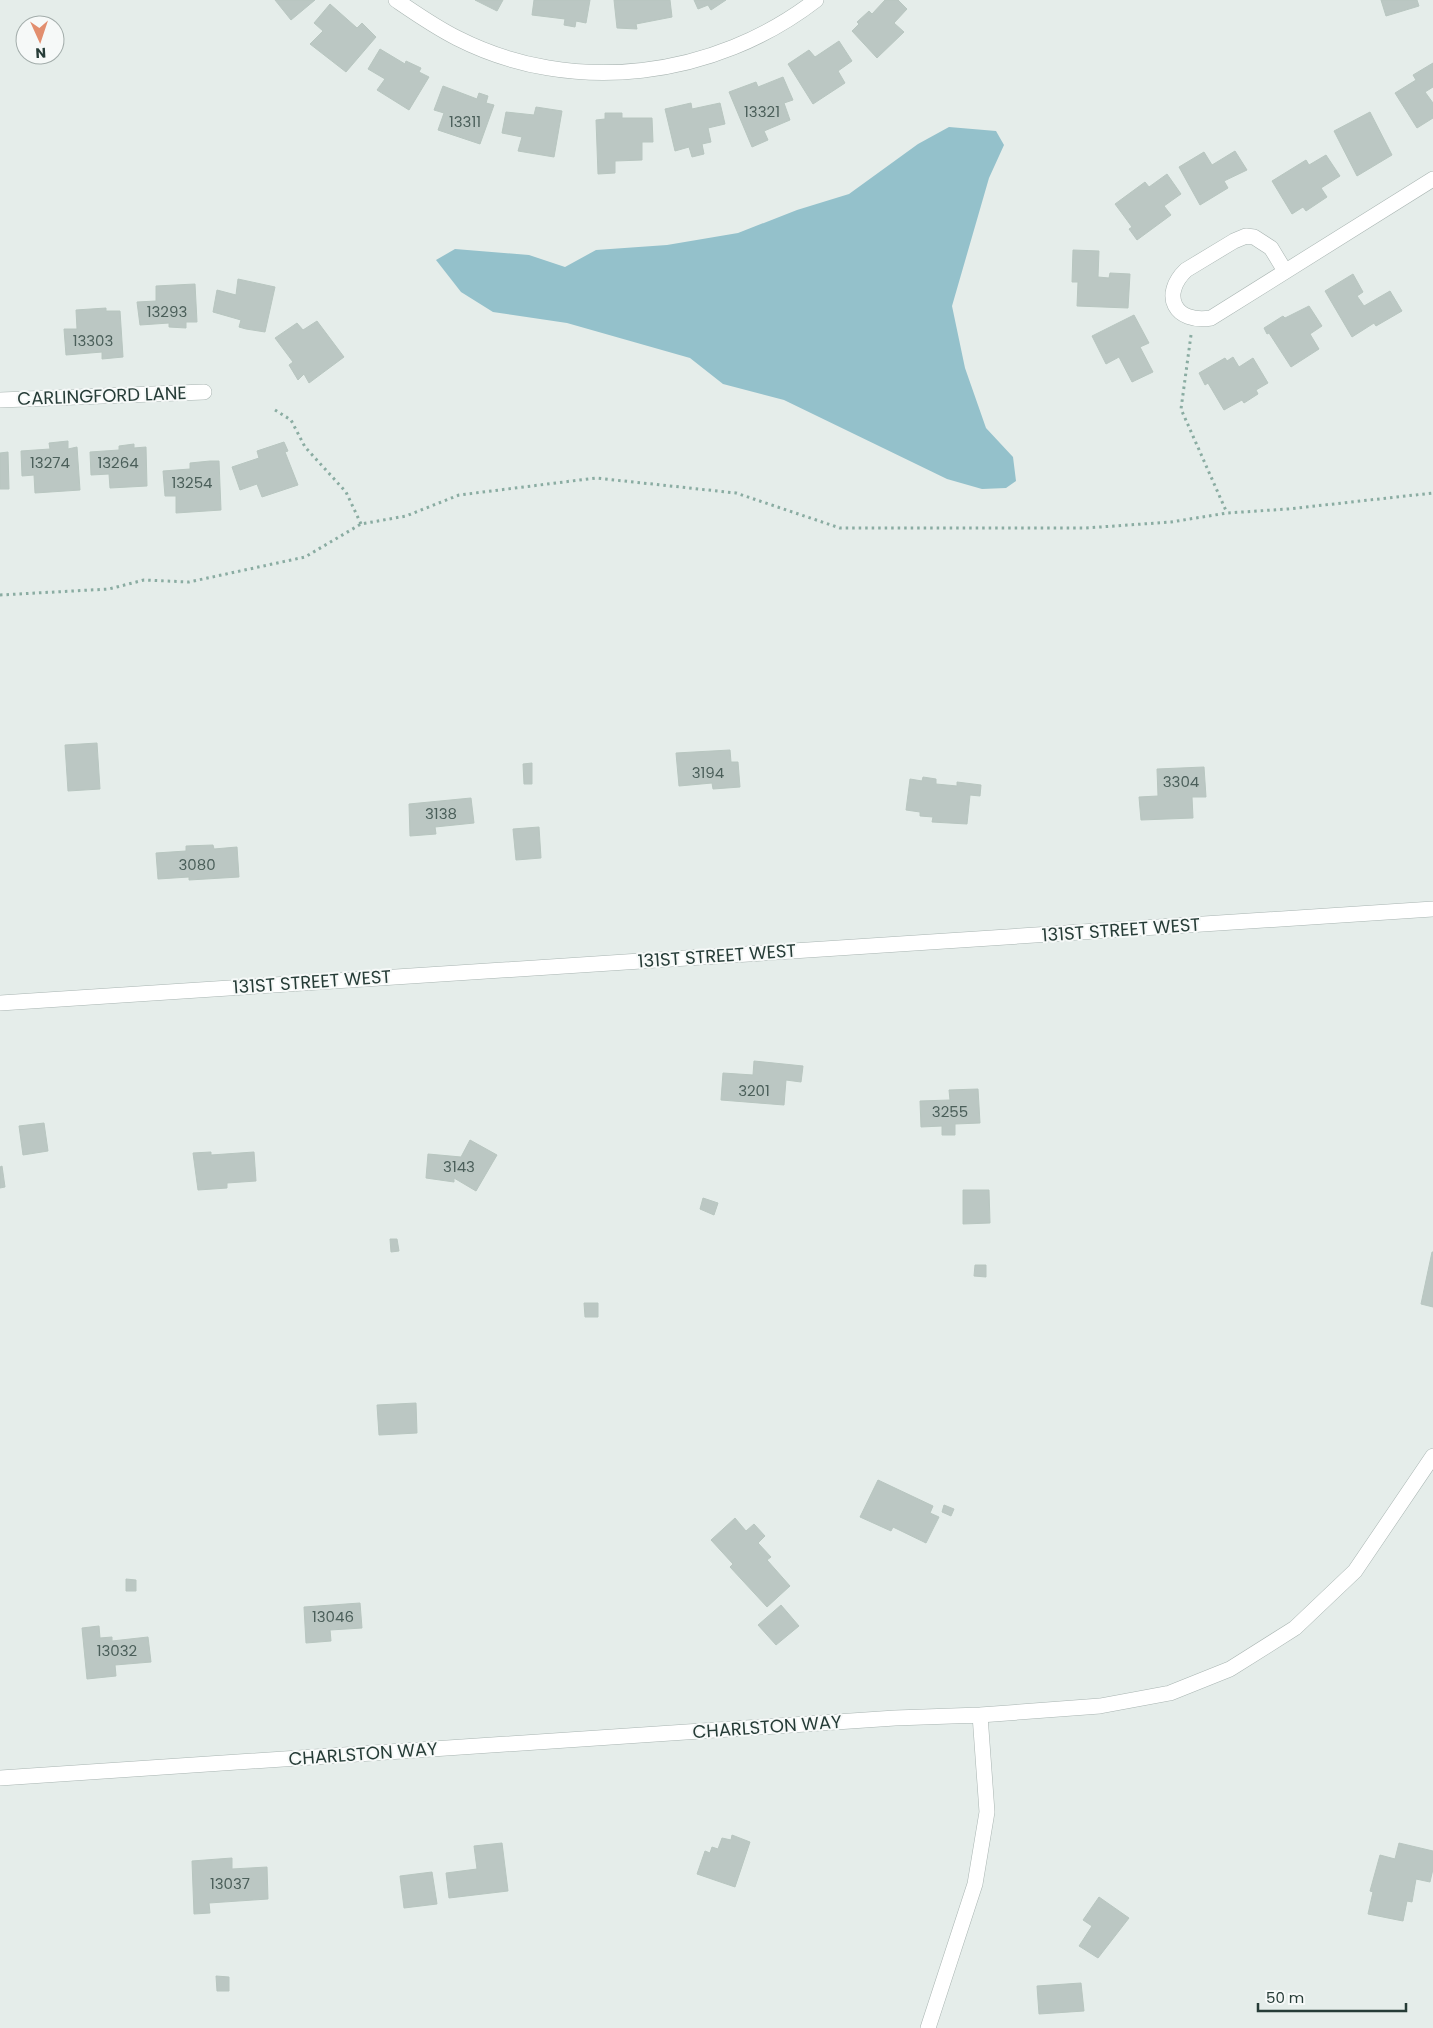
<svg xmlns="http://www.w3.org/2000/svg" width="1433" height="2028" font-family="Poppins,sans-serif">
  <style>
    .water { fill: #94c1cb }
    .building { fill: #bbc7c3; stroke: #b8c6c0 }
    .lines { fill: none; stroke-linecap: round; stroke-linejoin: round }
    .street-casing { stroke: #a8b4b1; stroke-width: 16 }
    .path { stroke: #8aaca2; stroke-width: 3; stroke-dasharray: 2.5 4; stroke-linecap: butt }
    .street { stroke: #fff; stroke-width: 15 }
    .labels { text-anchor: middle; stroke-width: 4; stroke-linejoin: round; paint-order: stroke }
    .number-label { font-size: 15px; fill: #4b5f5a }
    .street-label { font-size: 18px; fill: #263c37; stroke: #f6f9f8 }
  </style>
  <rect width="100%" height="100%" fill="#e5edea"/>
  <!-- water -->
  <path class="water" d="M949,127L996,131L1004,145L989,178L952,306L965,368L986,428L1013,457L1016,481L1006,488L982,489L947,479L784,400L723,384L690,358L567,323L493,312L461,292L436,260L455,249L529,255L565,267L596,250L667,245L738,233L797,210L849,194L918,144Z"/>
  <!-- building -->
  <path class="building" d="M275,0H315L291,20Z
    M475,0H503L497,11Z
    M534,0H590L586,23L576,21L575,27L564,25L565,19L532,15Z
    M614,0H670L672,17L636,24L637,29L617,28Z
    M694,0H726L711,10L708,5L698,9Z
    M885,0H898L907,9L894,23L904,32L877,58L852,31L859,24L857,22L869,11L872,14Z
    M1381,0H1417L1419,6L1386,16Z
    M330,4L357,28L362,23L376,37L346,72L310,44L323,31L314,23Z
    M839,41L852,61L838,71L845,83L813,104L788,64L809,50L815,57Z
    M380,49L405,64L406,61L421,68L419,72L429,77L409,110L377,90L385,79L368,69Z
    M1433,63V87L1425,92L1433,103V118L1417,128L1395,93L1416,80L1413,75Z
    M783,77L793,100L784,103L790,120L764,131L768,140L752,147L729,92L756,82L758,87Z
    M443,86L477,99L479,93L488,96L486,103L494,105L480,144L438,130L444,113L434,110Z
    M691,103L692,109L720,103L725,124L708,128L711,142L702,144L704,154L692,157L689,147L675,151L665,109Z
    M536,107L562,111L554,157L518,151L522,137L502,133L506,112L534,115Z
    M1370,112L1392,155L1357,176L1334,131Z
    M605,113H622V118H652L653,142H642V160L615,161V173L598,174L596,120L605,119Z
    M1235,151L1247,170L1224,181L1228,188L1200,205L1179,167L1204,152L1212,165Z
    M1326,155L1340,176L1321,188L1327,197L1306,211L1303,207L1292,214L1272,181L1306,160L1309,165Z
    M1167,174L1181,194L1164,206L1171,215L1137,240L1129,229L1132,227L1115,204L1145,182L1149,187Z
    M1073,250L1099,251L1098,277L1109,278L1110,273L1130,274L1128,308L1077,306L1078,282H1072Z
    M1353,274L1363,292L1357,296L1364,306L1390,291L1402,311L1376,326L1374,323L1352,337L1325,291Z
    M238,279L275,287L265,332L246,329L239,327L241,320L213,312L217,290L236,295Z
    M195,284L197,322H186V328L169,327V323L140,325L137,302L156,301V286Z
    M1309,306L1322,326L1310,334L1319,349L1291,367L1269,333L1267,334L1264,328L1283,316L1285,318Z
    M106,308V311H120L123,357L102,359V352L66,355L64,329H77L76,310Z
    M1134,315L1149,343L1140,347L1153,372L1132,382L1119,357L1106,364L1092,336Z
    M317,321L344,357L309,383L304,374L298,380L289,365L293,362L275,338L297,323L303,330Z
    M1233,357L1239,367L1253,358L1268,383L1256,390L1258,394L1244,403L1242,400L1224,410L1208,383L1205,385L1199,373L1225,358L1227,361Z
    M68,441V449L77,447L80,490L35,493L34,475L22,476L21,451L50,449L49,443Z
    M284,442L288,451L285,452L298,485L262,497L257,484L240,490L232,467L259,458L257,451Z
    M134,444V448L146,447L147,486L110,488L109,474L91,475L90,452L119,450V446Z
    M8,452L9,489H0V453Z
    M210,461H219L221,510L176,513V496H165L163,471L190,469V463Z
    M97,743L100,789L68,791L65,745Z
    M730,750L731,762H738L740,787L713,789L712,783L679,786L676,753Z
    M532,763V784H524L523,764Z
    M1204,767L1206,797H1192L1193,818L1141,820L1139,797L1158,796L1157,769Z
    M923,777L936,779V784L957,786V782L981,785L980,796L970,795L967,824L932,822L933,817L920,816V812L906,810L910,779L922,781Z
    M471,798L474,823L435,827L436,834L410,836L409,804Z
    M539,827L541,858L516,860L513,829Z
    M213,845L214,849L237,847L239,877L189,880V877L158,879L156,853L186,851V846Z
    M754,1061L803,1066L801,1082L786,1080L784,1105L721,1100L723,1073L753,1075Z
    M978,1089L980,1123L955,1124V1135H942V1126L921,1127L920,1101L950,1100L949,1090Z
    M44,1123L48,1151L23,1155L19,1126Z
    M470,1140L497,1155L476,1191L454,1178V1182L426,1178L428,1154L461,1157Z
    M211,1152V1155L254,1152L256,1181L227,1183V1188L198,1190L193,1153Z
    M2,1166L5,1187L0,1188V1167Z
    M963,1190H989L990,1223L963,1224Z
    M703,1198L718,1203L714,1215L700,1209Z
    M390,1239H397L399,1251L391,1252Z
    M1432,1252H1433V1307L1421,1304Z
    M975,1265H986V1277L974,1276Z
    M584,1303H598V1317H585Z
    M416,1403L417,1433L379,1435L377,1405Z
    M878,1480L933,1506L930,1513L939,1517L926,1543L893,1527L891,1531L860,1517Z
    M944,1505L954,1509L951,1516L942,1512Z
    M735,1518L746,1531L754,1524L765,1536L758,1543L771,1557L767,1560L790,1586L767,1607L730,1567L733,1564L711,1540Z
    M126,1579L136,1580V1591H126Z
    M360,1603L362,1628L330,1630L331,1641L306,1643L304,1607Z
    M781,1605L799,1626L776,1645L758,1625Z
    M99,1626L100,1638L112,1637V1641L148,1637L151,1662L115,1665L116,1676L87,1679L82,1628Z
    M732,1835L750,1842L735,1887L697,1874L705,1851L710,1853L712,1847L718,1849L722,1838L731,1840Z
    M502,1843L508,1891L449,1898L446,1873L477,1869L474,1846Z
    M1399,1843L1433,1851V1869L1430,1882L1416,1879L1412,1902L1407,1901L1403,1921L1368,1914L1373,1892L1370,1891L1380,1855L1395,1859Z
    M232,1858V1869L267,1867L268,1899L209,1903L210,1913L194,1914L192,1861Z
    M432,1872L437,1904L404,1908L400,1876Z
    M1099,1897L1129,1918L1098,1958L1079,1946L1092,1926L1083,1920Z
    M216,1976L229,1977V1991H217Z
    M1081,1983L1084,2011L1039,2014L1037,1986Z"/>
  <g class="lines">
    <defs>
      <path id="street" d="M396,0C415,13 435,27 457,38C573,97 715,78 816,0
        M1285,271L1271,248L1254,237L1246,236L1234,241L1186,270C1160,295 1175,324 1211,318L1433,179
        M0,400L204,392
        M0,1003L1433,909
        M0,1778L895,1718L980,1715L1100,1706L1170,1693L1230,1669L1295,1628L1355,1571L1433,1456
        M928,2028L975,1884L987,1812L980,1715"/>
    </defs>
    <!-- street casing -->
    <use href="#street" class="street-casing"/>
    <!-- path -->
    <path class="path" d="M1191,335L1181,409L1227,513
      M275,410L291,420L305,447L346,492L361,524
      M0,595L109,589L144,580L189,582L305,557L361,524L406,516L459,495L596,478L736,493L840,528H1086L1171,522L1227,513L1288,509L1433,493"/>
    <!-- street -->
    <use href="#street" class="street"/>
  </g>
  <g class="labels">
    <!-- number labels -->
    <g class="number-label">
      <text x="762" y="117">13321</text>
      <text x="465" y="127">13311</text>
      <text x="167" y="317">13293</text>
      <text x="93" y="346">13303</text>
      <text x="50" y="468">13274</text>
      <text x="118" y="468">13264</text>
      <text x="192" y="488">13254</text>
      <text x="708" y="778">3194</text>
      <text x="1181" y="787">3304</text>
      <text x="441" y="819">3138</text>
      <text x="197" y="870">3080</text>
      <text x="754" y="1096">3201</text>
      <text x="950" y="1117">3255</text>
      <text x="459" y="1172">3143</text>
      <text x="333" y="1622">13046</text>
      <text x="117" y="1656">13032</text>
      <text x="230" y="1889">13037</text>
    </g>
    <!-- street labels -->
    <g class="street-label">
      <text transform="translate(102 396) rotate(-2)" y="6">CARLINGFORD LANE</text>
      <text transform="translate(1121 930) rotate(-4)" y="6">131ST STREET WEST</text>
      <text transform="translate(717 956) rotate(-4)" y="6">131ST STREET WEST</text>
      <text transform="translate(312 982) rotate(-4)" y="6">131ST STREET WEST</text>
      <text transform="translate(767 1727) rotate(-4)" y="6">CHARLSTON WAY</text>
      <text transform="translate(363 1754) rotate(-4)" y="6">CHARLSTON WAY</text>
    </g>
  </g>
  <!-- north arrow -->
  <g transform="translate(40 40) rotate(177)"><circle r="24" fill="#f6f9f8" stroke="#a3adab"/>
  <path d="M0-4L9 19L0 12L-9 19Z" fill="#e28e6e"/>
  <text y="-8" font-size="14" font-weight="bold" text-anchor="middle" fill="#263c37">N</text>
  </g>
  <!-- scale -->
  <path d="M1258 2003v8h148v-8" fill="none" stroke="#263c37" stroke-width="2.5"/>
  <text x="1266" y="2003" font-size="15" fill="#263c37" stroke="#f6f9f8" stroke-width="4" paint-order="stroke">50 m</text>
</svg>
